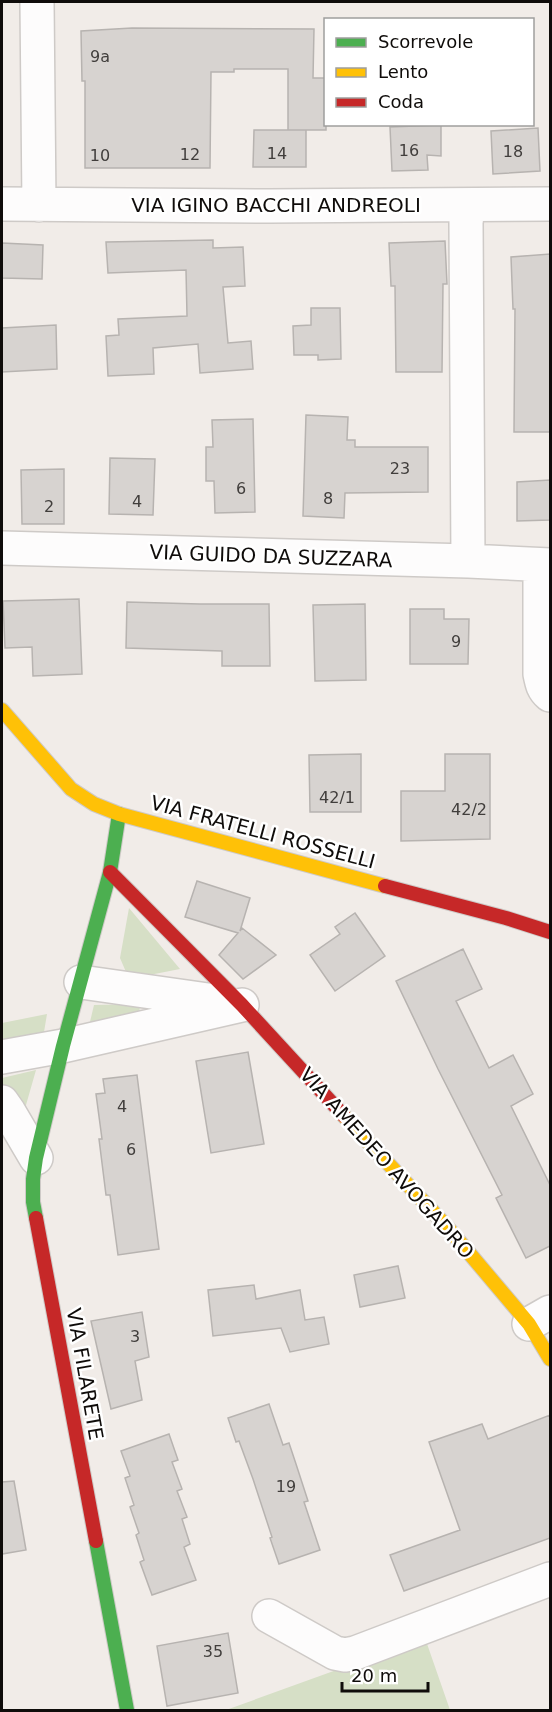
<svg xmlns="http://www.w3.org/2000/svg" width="552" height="1712" font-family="'DejaVu Sans',sans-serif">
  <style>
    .green { fill: #d6dfc6 }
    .building { fill: #d7d3d0; stroke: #b7b3b0; stroke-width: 1.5 }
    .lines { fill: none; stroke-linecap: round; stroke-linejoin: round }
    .street-casing { stroke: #cecac7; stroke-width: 36 }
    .fast-casing { stroke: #cecac7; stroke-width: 16 }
    .slow-casing { stroke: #cecac7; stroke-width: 16 }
    .jam-casing { stroke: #cecac7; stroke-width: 16 }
    .street { stroke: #fdfcfc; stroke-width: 33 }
    .fast { stroke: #4caf50; stroke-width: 14 }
    .slow { stroke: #ffc107; stroke-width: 14 }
    .jam { stroke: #c62828; stroke-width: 14 }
    .labels { text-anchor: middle; stroke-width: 5; stroke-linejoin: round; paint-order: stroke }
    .number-label { font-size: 16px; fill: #413e3c }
    .street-label { font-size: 20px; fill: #0f0c0a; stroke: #fff }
  </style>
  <rect width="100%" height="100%" fill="#f1ece8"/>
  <!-- green -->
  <path class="green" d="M129,908L180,969L129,979L120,958Z
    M140,1004L139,1017L89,1026L94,1005Z
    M47,1014L43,1038L2,1044V1023Z
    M36,1070L24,1112L2,1084V1078Z
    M425,1638L450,1710H226Z"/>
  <!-- building -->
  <path class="building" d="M132,28L314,29L313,78H326V130H288V69H234V72H211L210,168H85V81H82L81,31Z
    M441,125V156L427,155L428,170L392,171L390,127Z
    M538,128L540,171L493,174L491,131Z
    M254,130H306V167H253Z
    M213,240V248L243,247L245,286L223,287L228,343L251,341L253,369L200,373L198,344L153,348L154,374L108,376L106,336L119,335L118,319L187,316L186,270L108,273L106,242Z
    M445,241L447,284H443L442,372H396L395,286H391L389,243Z
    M2,243L43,245L42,279L2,278Z
    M550,254V432H514L515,309H513L511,257Z
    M311,308H340L341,359L318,360V355H294L293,326L311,325Z
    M56,325L57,369L2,372V328Z
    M306,415L348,417L347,440H355V447H428V492L345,493L344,518L303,516Z
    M253,419L255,512L215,513L214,481H206V447H213L212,420Z
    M110,458L155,459L153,515L109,514Z
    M64,469V524H22L21,470Z
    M550,480V520L517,521V482Z
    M79,599L82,674L33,676L32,647L5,648L3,601Z
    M127,602L200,604H269L270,666H222V651L126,648Z
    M365,604L366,680L315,681L313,605Z
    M410,609H444V619H469L468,664H410Z
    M361,754V812H310L309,755Z
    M445,754H490V839L401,841V791H445Z
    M197,881L250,898L240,931L242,928L276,955L243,979L219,955L238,933L185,917Z
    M355,913L385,956L335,991L310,955L340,934L335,927Z
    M463,949L482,989L456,1001L489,1068L513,1055L533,1094L511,1106L550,1185V1246L526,1258L496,1198L502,1195L438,1069L396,981Z
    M248,1052L264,1144L211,1153L196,1061Z
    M137,1075L159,1249L118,1255L110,1195H106L99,1139H102L96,1094L105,1093L103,1079Z
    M398,1266L405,1298L360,1307L354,1275Z
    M254,1285L256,1299L300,1290L305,1320L324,1317L329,1344L290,1352L281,1328L213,1336L208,1290Z
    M142,1312L149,1357L135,1361L142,1400L111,1409L91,1321Z
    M269,1404L283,1445L289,1443L296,1464L308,1501L304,1502L320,1550L279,1564L270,1538L272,1537L253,1479L239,1441L236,1442L228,1418Z
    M550,1415V1538L404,1591L390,1555L460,1530L429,1442L482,1424L488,1439Z
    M169,1434L178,1460L172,1462L182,1489L177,1491L187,1517L182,1519L190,1544L184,1547L196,1580L152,1595L140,1562L144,1560L136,1535L139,1533L130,1507L134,1505L125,1478L130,1476L121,1451Z
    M14,1481L26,1550L2,1554V1482Z
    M228,1633L238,1693L167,1706L157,1646Z"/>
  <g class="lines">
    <defs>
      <path id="street" d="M37,2L39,205
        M2,204L269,206L550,204
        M2,548L468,561L550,565
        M468,561L466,222L469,205
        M540,565V674C542,684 543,689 550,695
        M81,982L222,1002
        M2,1057L63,1046L242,1005
        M2,1102L9,1112L36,1158
        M529,1324L550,1312
        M269,1616L335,1653L345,1655L355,1653L550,1579"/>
      <path id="fast" d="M36,1218L33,1202V1179L36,1158L63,1046L110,872L119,814
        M96,1541L127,1710"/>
      <path id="slow" d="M2,710L71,789L94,804L119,814L385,886
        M344,1116L448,1228L529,1324L550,1359"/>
      <path id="jam" d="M110,872L242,1005L344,1116
        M385,886L506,918L550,932
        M36,1218L96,1541"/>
    </defs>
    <!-- street casing -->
    <use href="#street" class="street-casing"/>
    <!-- fast casing -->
    <use href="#fast" class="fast-casing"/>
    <!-- slow casing -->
    <use href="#slow" class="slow-casing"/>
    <!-- jam casing -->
    <use href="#jam" class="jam-casing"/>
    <!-- street -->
    <use href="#street" class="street"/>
    <!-- fast -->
    <use href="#fast" class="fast"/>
    <!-- slow -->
    <use href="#slow" class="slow"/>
    <!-- jam -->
    <use href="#jam" class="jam"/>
  </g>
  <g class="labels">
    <!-- number labels -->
    <g class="number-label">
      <text x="100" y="62">9a</text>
      <text x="409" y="156">16</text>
      <text x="513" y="157">18</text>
      <text x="277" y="159">14</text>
      <text x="190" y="160">12</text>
      <text x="100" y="161">10</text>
      <text x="400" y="474">23</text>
      <text x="241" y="494">6</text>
      <text x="328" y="504">8</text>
      <text x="137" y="507">4</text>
      <text x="49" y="512">2</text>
      <text x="456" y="647">9</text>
      <text x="337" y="803">42/1</text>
      <text x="469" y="815">42/2</text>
      <text x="122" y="1112">4</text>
      <text x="131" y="1155">6</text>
      <text x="135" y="1342">3</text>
      <text x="286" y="1492">19</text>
      <text x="213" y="1657">35</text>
    </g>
    <!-- street labels -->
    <g class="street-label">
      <text x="276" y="212">VIA IGINO BACCHI ANDREOLI</text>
      <text transform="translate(271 556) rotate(2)" y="7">VIA GUIDO DA SUZZARA</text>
      <text transform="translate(263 832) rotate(15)" y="7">VIA FRATELLI ROSSELLI</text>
      <text transform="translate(387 1163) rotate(48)" y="7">VIA AMEDEO AVOGADRO</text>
      <text transform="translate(85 1374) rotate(80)" y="7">VIA FILARETE</text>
    </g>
  </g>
  <!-- border -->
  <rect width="552" height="1712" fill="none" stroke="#0f0c0a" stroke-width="6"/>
  <!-- legend -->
  <rect x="324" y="18" width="210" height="108" fill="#ffffff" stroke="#9f9e9d" stroke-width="1.5"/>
  <rect x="336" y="38" width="30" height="9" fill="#4caf50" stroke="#9f9e9d" stroke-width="1.5"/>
  <text x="378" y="48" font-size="18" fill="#0f0c0a">Scorrevole</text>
  <rect x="336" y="68" width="30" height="9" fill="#ffc107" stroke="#9f9e9d" stroke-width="1.5"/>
  <text x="378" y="78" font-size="18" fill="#0f0c0a">Lento</text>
  <rect x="336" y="98" width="30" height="9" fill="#c62828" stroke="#9f9e9d" stroke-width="1.5"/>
  <text x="378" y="108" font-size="18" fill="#0f0c0a">Coda</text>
  <!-- scale -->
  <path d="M342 1682v9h86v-9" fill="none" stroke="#0f0c0a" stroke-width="3"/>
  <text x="351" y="1682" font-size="18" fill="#0f0c0a" stroke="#ffffff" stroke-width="4.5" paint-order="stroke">20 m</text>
</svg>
